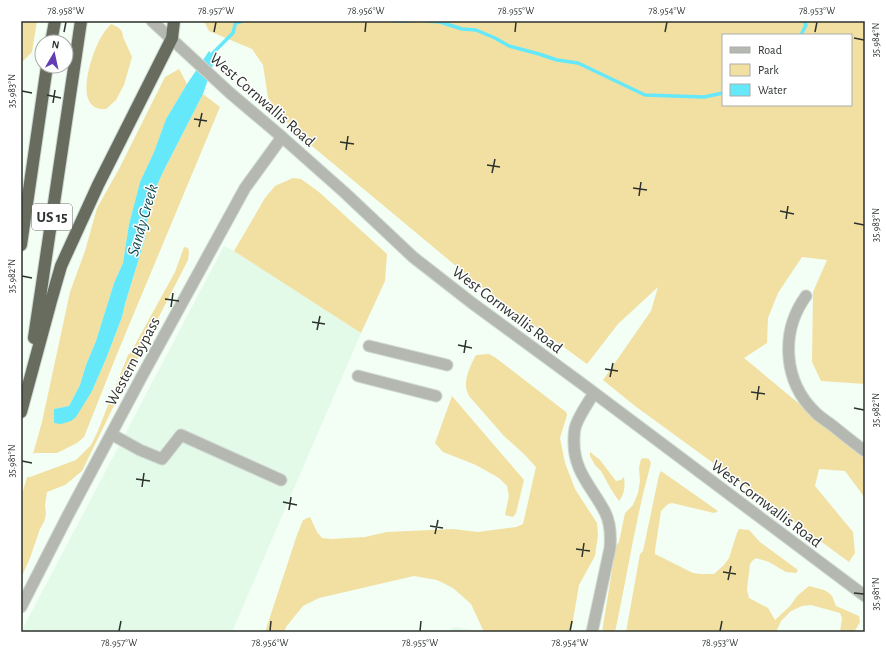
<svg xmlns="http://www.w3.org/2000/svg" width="886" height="653" font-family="'Alegreya Sans',sans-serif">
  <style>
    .built { fill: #e4fae9 }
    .green { fill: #f1e0a1; fill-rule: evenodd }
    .water { fill: #65e8fa }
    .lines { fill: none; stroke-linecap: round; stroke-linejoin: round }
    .stream { stroke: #65e8fa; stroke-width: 3.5 }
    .minor-casing { stroke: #cfd9d1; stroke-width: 13 }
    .highway-casing { stroke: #cfd9d1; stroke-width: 14 }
    .minor { stroke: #b5b8b1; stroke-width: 11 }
    .highway { stroke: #676c5e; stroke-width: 12 }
    .ticks { fill: none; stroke: #2c322d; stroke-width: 1.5 }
    .labels { text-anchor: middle; stroke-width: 3; stroke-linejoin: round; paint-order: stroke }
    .shield { fill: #fff; stroke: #6b706c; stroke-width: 1 }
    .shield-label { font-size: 15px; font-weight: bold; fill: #2c322d }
    .street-label { font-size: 16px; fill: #2c322d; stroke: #fff }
    .water-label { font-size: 17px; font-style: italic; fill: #114b53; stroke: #fff }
    .neatline { fill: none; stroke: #2c322d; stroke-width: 1.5 }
    .ticks-label { font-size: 10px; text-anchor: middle; fill: #2c322d }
  </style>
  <rect width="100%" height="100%" fill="#f3fef5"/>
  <!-- built -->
  <path class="built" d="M224,246L234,251L361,333L232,632H21Z
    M454,627L486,632H447Z"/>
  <!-- green -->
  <path class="green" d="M21,21H37L32,52L23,61H21Z
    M204,21H865V384L821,381L812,362L813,292L827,260L802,257L778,293L768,318L767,343L744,358L849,445L865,459V498L845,471L819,469L815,486L853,532L855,553L849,562L635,406L603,380L651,311L658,287L618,324L587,364L480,286L294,131L268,98L263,65L252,49L209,31ZM723,35H851V105H723Z
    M111,24C118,27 123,29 123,37L132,57L124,85L116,100L106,109C100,109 96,109 92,105C78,92 94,47 103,34C105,31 108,27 111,24Z
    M179,69L187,84L166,119L154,152L140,182L129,224L123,263L114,283L96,341L86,365L80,385L69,406L55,409L54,423L92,391L106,359L122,317L125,304L144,242L151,198L164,170L203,94L220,107L117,354L84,437L77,443L57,453H35L33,454L42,422L70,292L85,251L97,208L119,169L165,77Z
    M293,178L301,179L319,192L387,254L385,281L361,333L234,251L265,198L275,186Z
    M184,247L188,248L189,252L188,260L125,383L82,471L65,485L47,492L45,505L46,514L44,522L40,529L30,558L21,578V498L27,477H30L76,460L91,445L97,433L128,355L131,352L175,272Z
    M489,354L496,358L566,412L567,415L560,438L565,463L575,489L597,523L598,535L595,556L579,585L571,632H484L471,604L453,588L437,580L414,576L319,598L303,606L286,627L284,632H265L297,535L303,520L310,517L317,532L322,538L331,539L365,537L387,532L453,529L478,532L516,527L523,524L536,467L524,454L504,436L469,396C468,393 466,390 466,387C465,377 471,364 476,355Z
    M452,396L524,480L516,513L513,517L505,515L509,496L507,486L499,478L476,465L443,452L435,443Z
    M590,452L600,460L616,481L621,480L624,477C625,486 625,493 619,501L612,491L601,471L595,465L590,456Z
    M645,458L649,459L651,463L650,467C635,521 627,577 615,632H602L616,546L619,542L625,513L633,505L638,493L640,481L639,468L641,459Z
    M661,471L718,511L714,513L672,503L668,504L661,511L655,550V554L693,573L701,574H714L724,565L729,558L737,533L739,529L749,530L760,542L798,570L796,573L786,572L769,562L756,558L752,561L750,564L747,590L749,598L768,608L775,620L790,606L797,596L809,586L824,590L829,593L832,596L836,606L859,616L860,622L854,632H840L842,618L840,613L811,605L802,606L791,611L781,621L776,632H626L640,554L643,551L659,475Z"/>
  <!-- water -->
  <path class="water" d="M209,51L215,59L203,94L164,170L151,198L144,242L125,304L122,317L106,359L92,391L76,417L71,421L61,424L54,423V409L69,406L80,385L86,365L96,341L114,283L123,263L129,224L140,182L154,152L166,119L187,84Z"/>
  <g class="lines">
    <!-- stream -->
    <path class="stream" d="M395,21H409
      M426,21L440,22L462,29L476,30L495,38L509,46L539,54L557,60L578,63L645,95L704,97L723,93
      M236,23L243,21
      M801,35L806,25L804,21
      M211,59L212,54L233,33L236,21"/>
    <defs>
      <path id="minor" d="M152,21L230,93L282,137L344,192L413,257L472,303L581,383L865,596
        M806,296C780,332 783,382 816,413C821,418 828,422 833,426C844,435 854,443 865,451
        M369,346L447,365
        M358,376L436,396
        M111,434L140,450L162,459L181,435L281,480
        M21,607L67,517L142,376L245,188L282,137
        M592,632L610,548C611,536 611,524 605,512C592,487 573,471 574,440C574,435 574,430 576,425C580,414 588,403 594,393"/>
      <path id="highway" d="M51,42L55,21
        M21,245L47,66
        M34,338L81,21
        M21,412L51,301L61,266L98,185L172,38L174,21"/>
    </defs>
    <!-- minor casing -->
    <use href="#minor" class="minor-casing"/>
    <!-- highway casing -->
    <use href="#highway" class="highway-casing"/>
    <!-- minor -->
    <use href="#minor" class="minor"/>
    <!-- highway -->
    <use href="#highway" class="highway"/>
  </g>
  <!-- ticks -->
  <path class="ticks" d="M64,32L66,22M214,32L216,22M365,32L366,22M515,32L516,22M665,32L667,22M815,32L817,22M854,38L864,40M22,91L32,93M47,95L61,98M53,103L55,90M194,119L207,121M199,127L202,113M340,142L354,144M346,150L348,136M487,165L500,167M492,173L495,159M633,188L647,190M639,196L641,182M780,211L794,214M786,219L788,206M854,223L864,225M22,276L32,278M165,299L179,301M171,307L173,293M312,322L325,324M317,330L320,316M458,345L472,348M464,353L466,340M605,369L618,371M610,377L613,363M751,392L765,394M757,400L759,386M854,408L864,410M22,461L32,463M136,479L150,481M142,487L144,473M283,502L297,505M289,510L291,497M430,526L443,528M435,534L438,520M576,549L590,551M582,557L584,543M723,572L736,574M728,580L731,566M854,593L864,594M119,631L121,621M270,631L271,621M420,631L421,621M570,631L572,621M720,631L722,621"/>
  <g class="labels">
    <!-- shield labels -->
    <rect class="shield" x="32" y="204" width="40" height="26" rx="3"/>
    <g class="shield-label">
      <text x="52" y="222">US 15</text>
    </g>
    <!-- street labels -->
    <g class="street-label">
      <text transform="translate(263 99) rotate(41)" y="6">West Cornwallis Road</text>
      <text transform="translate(508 309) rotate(37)" y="6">West Cornwallis Road</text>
      <text transform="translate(132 361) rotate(-62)" y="6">Western Bypass</text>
      <text transform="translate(767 503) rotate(37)" y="6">West Cornwallis Road</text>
    </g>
    <!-- water labels -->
    <g class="water-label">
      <text transform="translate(142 220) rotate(-74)" y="6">Sandy Creek</text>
    </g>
  </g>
  <!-- border -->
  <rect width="886" height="653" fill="none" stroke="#ffffff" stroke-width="44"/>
  <!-- legend -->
  <rect x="722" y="34" width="130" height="72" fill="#ffffff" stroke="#abadab"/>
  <rect x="730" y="47" width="20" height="6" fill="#b5b8b1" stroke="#abadab"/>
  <text x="758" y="54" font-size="12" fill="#2c322d">Road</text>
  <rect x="730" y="64" width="20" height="12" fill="#f1e0a1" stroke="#abadab"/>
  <text x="758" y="74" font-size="12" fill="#2c322d">Park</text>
  <rect x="730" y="84" width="20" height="12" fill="#65e8fa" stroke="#abadab"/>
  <text x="758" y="94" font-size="12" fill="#2c322d">Water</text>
  <!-- north arrow -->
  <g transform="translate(54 54) rotate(9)"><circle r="19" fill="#ffffff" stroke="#abadab"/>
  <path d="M0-3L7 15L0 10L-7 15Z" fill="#623db5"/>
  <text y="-6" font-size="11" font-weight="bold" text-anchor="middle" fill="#2c322d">N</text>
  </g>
  <rect x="22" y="22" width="842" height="609" class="neatline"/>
  <g class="ticks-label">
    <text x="66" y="14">78.958°W</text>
    <text x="216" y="14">78.957°W</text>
    <text x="366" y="14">78.956°W</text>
    <text x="516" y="14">78.955°W</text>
    <text x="667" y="14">78.954°W</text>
    <text x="817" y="14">78.953°W</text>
    <text transform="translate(875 40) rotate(-90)" y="4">35.984°N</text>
    <text transform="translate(11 91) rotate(-90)" y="4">35.983°N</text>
    <text transform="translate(875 225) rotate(-90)" y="4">35.983°N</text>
    <text transform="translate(11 276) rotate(-90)" y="4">35.982°N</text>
    <text transform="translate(875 410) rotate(-90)" y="4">35.982°N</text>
    <text transform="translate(11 461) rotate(-90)" y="4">35.981°N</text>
    <text transform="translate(875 594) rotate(-90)" y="4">35.981°N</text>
    <text x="119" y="646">78.957°W</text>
    <text x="270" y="646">78.956°W</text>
    <text x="420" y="646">78.955°W</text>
    <text x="570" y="646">78.954°W</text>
    <text x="720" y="646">78.953°W</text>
  </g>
</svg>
